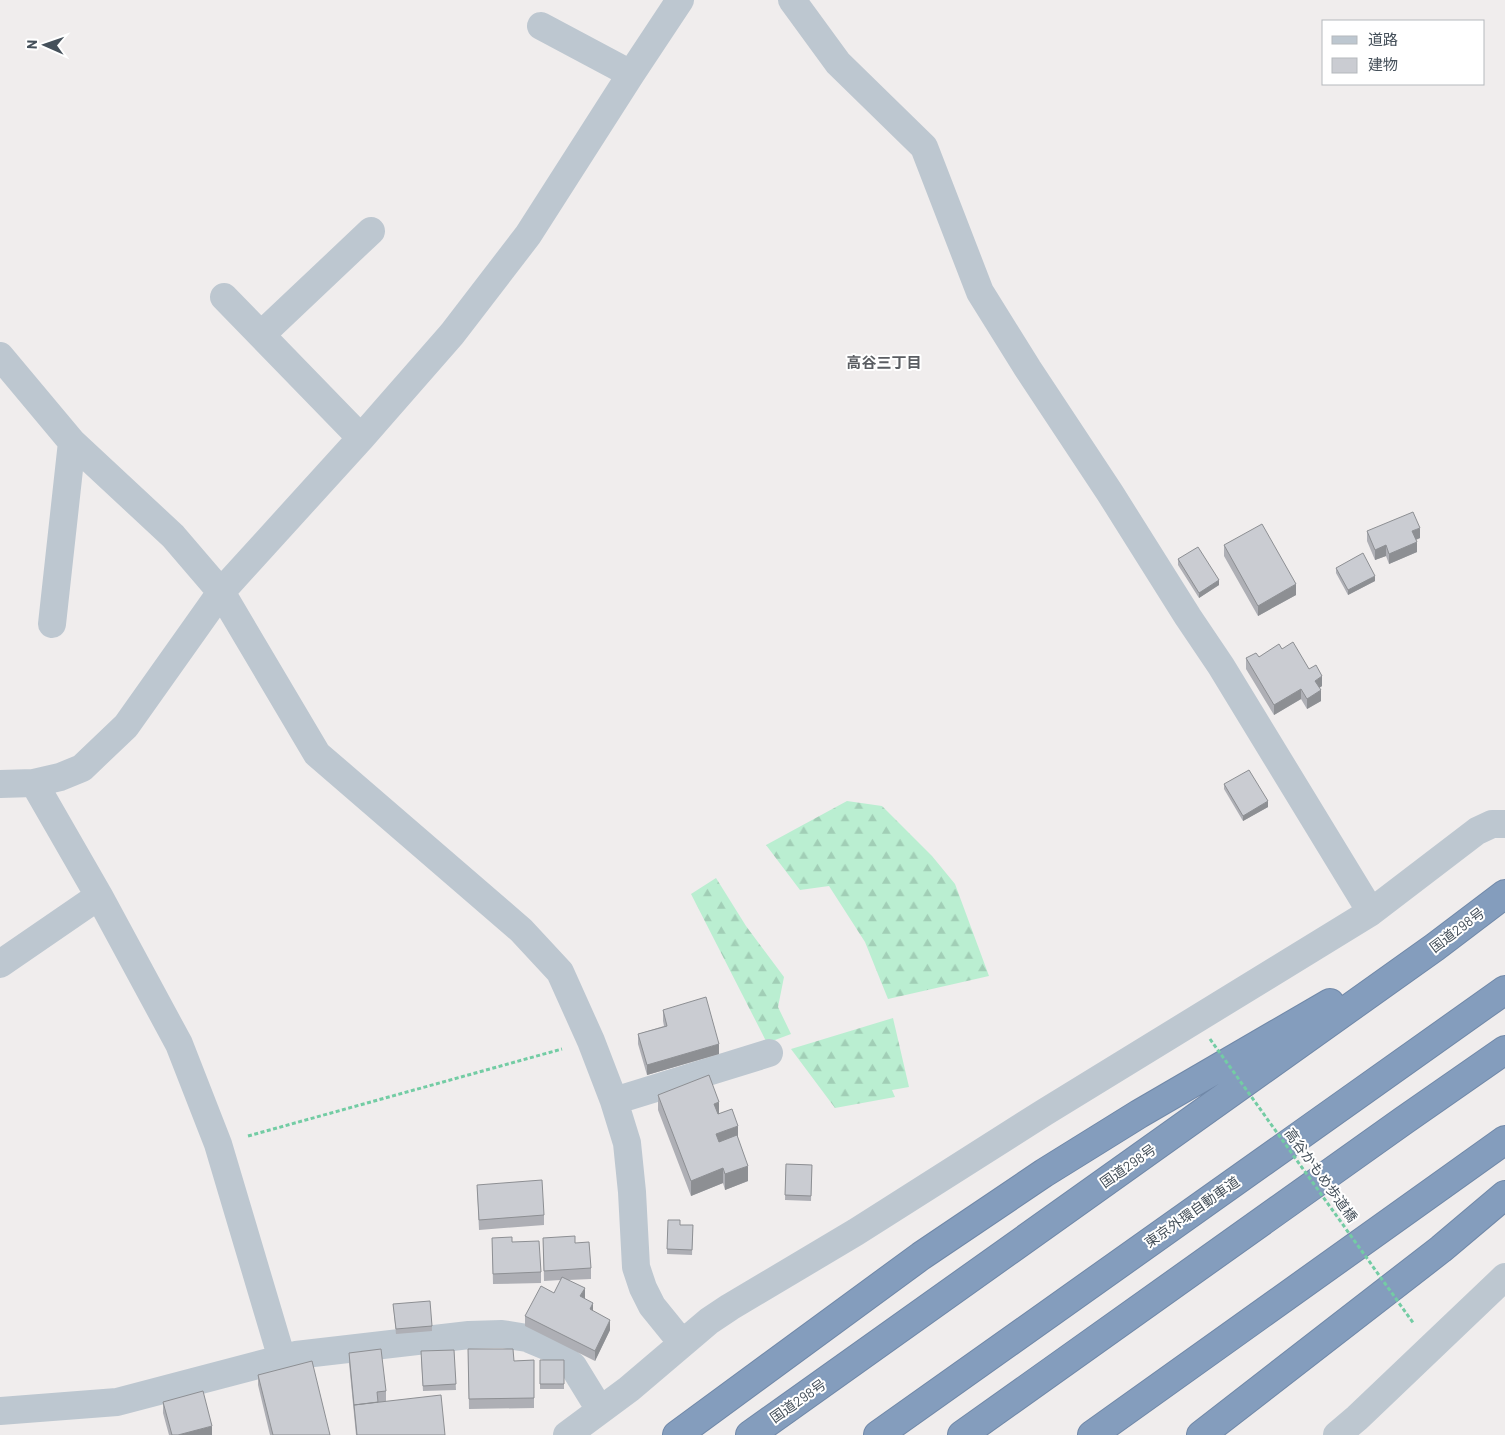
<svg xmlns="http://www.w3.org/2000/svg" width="1505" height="1435" font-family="Barlow,'Noto Sans JP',sans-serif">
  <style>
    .forest { fill: url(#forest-firs) }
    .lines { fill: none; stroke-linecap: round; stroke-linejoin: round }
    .highway-casing { stroke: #7088a8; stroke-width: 30 }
    .path { stroke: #73cca4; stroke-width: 3; stroke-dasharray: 4 2.5; stroke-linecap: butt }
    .minor { stroke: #bdc7d0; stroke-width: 28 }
    .highway { stroke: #849dbd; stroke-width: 28 }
    .path-bridge { stroke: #73cca4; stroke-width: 3; stroke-dasharray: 4 2.5; stroke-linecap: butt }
    .wall { fill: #aeafb5 }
    .shaded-wall { fill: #8d8f93 }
    .building { fill: #caccd2; stroke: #8d8f93 }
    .labels { text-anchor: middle; stroke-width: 4; stroke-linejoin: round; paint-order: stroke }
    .street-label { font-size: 14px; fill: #45505a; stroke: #fff }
    .neighbourhood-label { font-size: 15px; font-weight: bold; fill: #5a5d62; stroke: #fff }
  </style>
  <defs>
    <pattern id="forest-firs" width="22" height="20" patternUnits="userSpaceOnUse" patternTransform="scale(1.25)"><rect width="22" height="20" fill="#baeed1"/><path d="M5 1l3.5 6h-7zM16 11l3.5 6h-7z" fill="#a1ceb6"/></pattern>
  </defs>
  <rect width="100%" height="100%" fill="#f0eded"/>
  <!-- forest -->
  <path class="forest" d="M847,801L882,806L932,856L955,884L989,976L888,999L865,942L829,886L800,890L766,845Z
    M716,878L746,926L784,977L778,1007L791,1034L767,1043L691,894Z
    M893,1018L909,1087L892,1090L895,1097L835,1108L791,1049Z"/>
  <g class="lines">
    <defs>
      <path id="highway" d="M677,1435L921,1256L1044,1173L1139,1114L1330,1003
        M750,1435L1435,947L1505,894
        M878,1435L1505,990
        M962,1435L1403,1121L1505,1050
        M1092,1435L1505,1140
        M1201,1435L1441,1249L1505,1195"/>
    </defs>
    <!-- highway casing -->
    <use href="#highway" class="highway-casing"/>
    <!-- path -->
    <path class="path" d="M248,1136L562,1049"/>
    <!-- minor -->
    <path class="minor" d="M792,0L838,63L924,147L980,292L1028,369L1110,493L1188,617L1221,666L1371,912
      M541,26L631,74
      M224,297L361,438
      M261,335L371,231
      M0,356L72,442L173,536L221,592L317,754L521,930L560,972L591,1041L614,1101L627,1143L632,1192L636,1267L643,1288L652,1306L682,1343
      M52,624L72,442
      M34,783L99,896L179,1044L218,1144L282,1359
      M0,784L34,783L60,777L82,768L126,726L221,592L361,438L452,334L528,235L631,74L680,0
      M0,964L99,896
      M614,1101L769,1053
      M0,1411L117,1402L296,1355L469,1335L502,1334L527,1338L551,1348L573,1366L600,1410
      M567,1435L629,1389L709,1321L730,1307L856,1232L1045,1112L1371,912L1477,831L1492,824H1505
      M1337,1435L1357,1418L1505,1277"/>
    <!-- highway -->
    <use href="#highway" class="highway"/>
    <!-- path-bridge -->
    <path class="path-bridge" d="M1210,1039L1414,1324"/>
  </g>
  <!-- wall -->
  <path class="wall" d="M1367,531L1420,538L1416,540L1417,552L1389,564L1386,556L1375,560L1367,541Z
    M1224,545L1296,595L1258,616L1224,556Z
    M1178,559L1219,585L1199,598L1178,565Z
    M1336,568L1375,581L1348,595L1336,573Z
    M1282,649L1309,669L1322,686L1319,688L1321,701L1307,709L1301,699L1274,715L1246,669V658L1259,657Z
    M1224,784L1268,807L1243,821L1224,789Z
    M663,1010L719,1054L647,1075L638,1044V1034L664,1026L663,1021Z
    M658,1095L719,1114L738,1139L748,1181L725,1190L723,1183L691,1196L658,1110Z
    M786,1164L812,1165L811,1201L785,1200Z
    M477,1185L544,1215V1225L479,1230Z
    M680,1225H693L692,1255L667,1254V1249Z
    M492,1238L512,1242L541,1272V1283L493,1284Z
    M543,1238L575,1243L591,1268V1279L568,1280L585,1299L593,1311L610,1330L595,1361L525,1326V1316L554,1293L561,1280L544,1281Z
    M393,1304L432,1326V1331L396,1334Z
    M468,1349L514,1361L534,1360V1408L469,1409Z
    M454,1350L456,1390L423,1391L421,1357Z
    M349,1353L386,1391V1402L445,1435H356L349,1363Z
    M540,1360H564V1389H540Z
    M258,1375L330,1435H270L258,1385Z
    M163,1402L212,1435H169L163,1413Z"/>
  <!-- shaded-wall -->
  <path class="shaded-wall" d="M1420,528V538L1412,541V531Z
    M1417,542V552L1389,564V554Z
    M1386,545V556L1375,560V550Z
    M1375,576V581L1348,595V590Z
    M1219,580V585L1199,598V593Z
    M1296,584V595L1258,616V606Z
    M1322,676V686L1315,691V681Z
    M1301,689V699L1274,715V705Z
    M1321,690V701L1307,709V699Z
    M1268,801V807L1243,821V816Z
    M719,1044V1054L647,1075V1065Z
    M719,1102V1117L714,1119V1104Z
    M738,1126V1141L716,1149V1134Z
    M748,1166V1181L725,1190V1174Z
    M723,1168V1183L691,1196V1181Z
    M585,1288V1299L580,1296Z
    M593,1303V1313L590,1309Z
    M610,1320V1330L595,1361V1351Z
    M212,1426V1435H178Z"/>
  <!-- building -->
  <path class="building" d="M1413,512L1420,528L1412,531L1417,542L1389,554L1386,545L1375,550L1367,531Z
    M1262,524L1296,584L1258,606L1224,545Z
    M1198,547L1219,580L1199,593L1178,559Z
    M1363,553L1375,576L1348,590L1336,568Z
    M1293,642L1309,669L1316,665L1322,676L1315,681L1321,690L1307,699L1301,689L1274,705L1246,658L1256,653L1259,657L1279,644L1282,649Z
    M1249,770L1268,801L1243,816L1224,784Z
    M706,997L719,1044L647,1065L638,1034L667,1026L663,1010Z
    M709,1075L719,1102L714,1104L718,1114L732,1109L738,1126L716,1134L719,1142L737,1135L748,1166L725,1174L723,1168L691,1181L658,1095Z
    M786,1164L812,1165L811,1196L785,1195Z
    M542,1180L544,1215L479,1220L477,1185Z
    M668,1220H680V1225H693L692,1250L667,1249Z
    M575,1236V1243L589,1242L591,1268L544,1271L543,1238Z
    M512,1237V1242L539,1241L541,1272L493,1274L492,1238Z
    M562,1277L585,1288L580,1296L593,1303L590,1309L610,1320L595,1351L525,1316L541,1286L554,1293Z
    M430,1301L432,1326L396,1329L393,1304Z
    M381,1349L386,1391L377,1392L378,1402L354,1405L349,1353Z
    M468,1349H513L514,1361L534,1360V1398L469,1399Z
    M454,1350L456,1384L423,1386L421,1351Z
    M540,1360H564V1384H540Z
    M312,1361L330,1435H273L258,1375Z
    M203,1391L212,1426L178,1435H172L163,1402Z
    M441,1395L445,1435H357L354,1405Z"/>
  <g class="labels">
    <!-- street labels -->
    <g class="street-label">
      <text transform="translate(1457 930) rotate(-37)" y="5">国道298号</text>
      <text transform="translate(1128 1166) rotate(-35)" y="5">国道298号</text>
      <text transform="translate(1321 1175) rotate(54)" y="5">高谷かもめ歩道橋</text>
      <text transform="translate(1192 1212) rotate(-35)" y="5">東京外環自動車道</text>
      <text transform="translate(798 1401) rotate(-35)" y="5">国道298号</text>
    </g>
    <!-- neighbourhood labels -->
    <g class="neighbourhood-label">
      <text x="884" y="368">高谷三丁目</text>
    </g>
  </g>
  <!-- legend -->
  <rect x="1322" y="20" width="162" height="65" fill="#ffffff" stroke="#b5b9bd"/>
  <rect x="1332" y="36" width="25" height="8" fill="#bdc7d0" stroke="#b5b9bd"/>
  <text x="1368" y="45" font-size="15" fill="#45505a">道路</text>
  <rect x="1332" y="58" width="25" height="15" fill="#caccd2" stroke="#b5b9bd"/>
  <text x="1368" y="70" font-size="15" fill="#45505a">建物</text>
  <!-- north arrow -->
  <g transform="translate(45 45) rotate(272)" stroke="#ffffff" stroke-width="4" paint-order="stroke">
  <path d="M0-4L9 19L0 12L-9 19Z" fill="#45505a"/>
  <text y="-8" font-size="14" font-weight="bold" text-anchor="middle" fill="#45505a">N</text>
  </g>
</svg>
